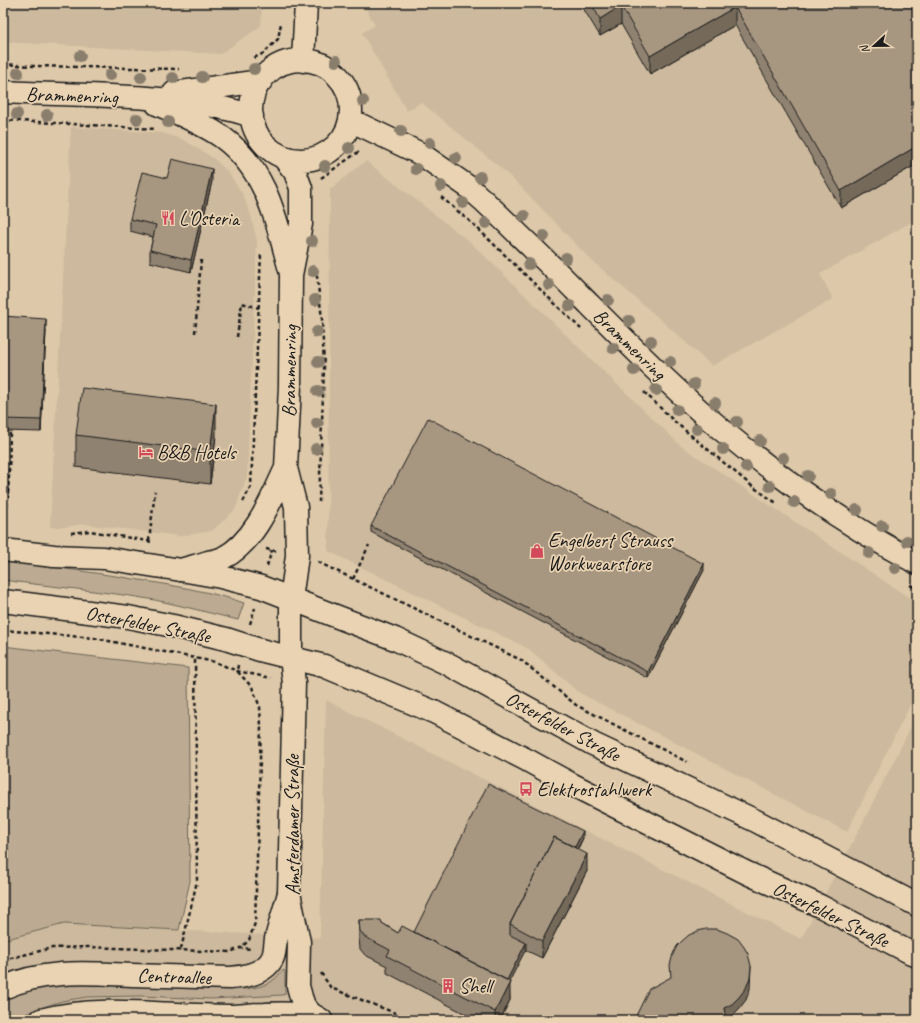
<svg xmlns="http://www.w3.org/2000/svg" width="920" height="1023" font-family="Caveat,sans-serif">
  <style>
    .built { fill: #cdb99d }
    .green { fill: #bcab92; stroke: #6c6457 }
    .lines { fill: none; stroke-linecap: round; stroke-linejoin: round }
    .street-casing { stroke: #1c1c1c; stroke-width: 25 }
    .secondary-casing { stroke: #1c1c1c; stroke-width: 25 }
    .path { stroke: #1c1c1c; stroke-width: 2.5; stroke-dasharray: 4 3; stroke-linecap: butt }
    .street { stroke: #e9d3b2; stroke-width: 22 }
    .secondary { stroke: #e9d3b2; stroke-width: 22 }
    .tree { fill: #897d6c }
    .wall { fill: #90826f; stroke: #1c1c1c }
    .shaded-wall { fill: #756a5a; stroke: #1c1c1c }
    .building { fill: #a79781; stroke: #1c1c1c }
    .labels { text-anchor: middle; stroke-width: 3.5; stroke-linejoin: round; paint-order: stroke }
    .street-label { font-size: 20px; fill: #1c1c1c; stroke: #e9d3b2 }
    .poi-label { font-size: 20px; fill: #1c1c1c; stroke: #e9d3b2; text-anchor: start }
  </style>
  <rect width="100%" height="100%" fill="#ddc8a9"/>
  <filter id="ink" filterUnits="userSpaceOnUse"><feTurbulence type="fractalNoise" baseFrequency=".025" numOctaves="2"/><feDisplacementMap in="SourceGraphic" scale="8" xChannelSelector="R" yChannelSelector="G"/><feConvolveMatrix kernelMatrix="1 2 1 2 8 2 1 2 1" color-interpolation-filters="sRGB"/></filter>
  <g filter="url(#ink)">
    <!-- built -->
    <path class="built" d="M3,3H262L261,26L220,54L3,42Z
      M364,3H917V219L820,274L833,299L712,366L653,313L590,259L522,188L502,169L421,102L407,111L362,33L375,25L363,4Z
      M71,127L162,133L184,140L213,158L228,172L243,195L251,216L257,241L247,476L235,510L212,531L180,536L84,524L65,527H50Z
      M366,161L470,242L681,446L917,603V691L847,832L578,692L529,649L328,551L330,189Z
      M326,700L801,939L857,834L917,715V1020H3V940L64,924L320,938Z"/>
    <!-- green -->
    <path class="green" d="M3,561C55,567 106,574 158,583C186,588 216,593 244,603L238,620C210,613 183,606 155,600C104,591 53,587 3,580Z
      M3,646L188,668L190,881L179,930L64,924L3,940Z
      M284,970L285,972V994L282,995L212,999L140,996L87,997L62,1001L40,1008L11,1020H3V998L13,994L54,984H86L246,989C255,987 264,987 272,981C277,978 279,973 284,970Z"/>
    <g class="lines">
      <defs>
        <path id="street" d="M251 110a50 50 0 1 1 100 0a50 50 0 1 1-100 0Z
          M303,61L306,3
          M3,92C39,94 74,94 110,96C158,98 207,101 252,116
          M174,93L261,81
          M157,104C179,114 202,123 222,137C267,170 276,220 290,270
          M350,120L421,154L467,186L485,202L506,222C529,245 554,268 577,292C624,339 671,387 722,430C782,480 848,526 917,563
          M283,157L295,172L301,188V224L291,275L290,386L286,468L296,507L297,556L291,599
          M181,570C190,567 199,565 208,562C213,561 219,560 223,558C255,542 272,498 286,468
          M3,988C44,969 88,973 132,975C165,976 197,977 230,978C245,977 266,973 273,957C275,952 275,945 276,939C280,923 285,908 289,893
          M41,1020C102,1004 166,1016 229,1016C241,1016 253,1014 265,1014C281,1013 296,1014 311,1014"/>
        <path id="secondary" d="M3,550L54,556L104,558L181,570L221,577L261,587L325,612L395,639L450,665L593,744L756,821L917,905
          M291,599V657L294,683L289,893L299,942L298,986L301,997L304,1006L311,1014L321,1020
          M3,601L128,617L173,626L226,639L260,650L324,666L434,712L527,760L569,783L747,873L820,906L917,956"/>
      </defs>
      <!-- street casing -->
      <use href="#street" class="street-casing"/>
      <!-- secondary casing -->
      <use href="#secondary" class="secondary-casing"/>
      <!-- path -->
      <path class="path" d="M254,58L264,53L278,39L281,23
        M3,64L33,66L179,69
        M3,120L156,129
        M321,178L361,150
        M441,197L473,224L581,329
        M316,268L322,319L324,368L319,502
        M195,333L201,260
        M237,337L242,303L259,308
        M644,392L675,422L753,487L778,504
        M243,502L251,486L261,253
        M6,528L9,475L10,430
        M71,533L90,531L153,542
        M149,541L155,491
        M266,549L276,551
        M318,562L521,660L576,705L687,762
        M267,566L272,550
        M353,579L369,545
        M910,585L917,589
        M250,624L255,608
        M3,630L94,638L215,662L237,671L271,678
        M238,665L237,671L252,687L260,707L261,726L255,923L249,940L241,948
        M181,949L197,881L195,658
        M3,960L52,948L87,947L230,952L240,948L252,949
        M321,973L331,988L413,1020"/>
      <!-- street -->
      <use href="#street" class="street"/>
      <!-- secondary -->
      <use href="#secondary" class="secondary"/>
    </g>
    <!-- trees -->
    <g class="tree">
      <circle cx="80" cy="56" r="6"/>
      <circle cx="336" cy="61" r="6"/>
      <circle cx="254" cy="69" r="6"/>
      <circle cx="18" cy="73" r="6"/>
      <circle cx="110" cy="75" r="6"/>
      <circle cx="141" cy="77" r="6"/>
      <circle cx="202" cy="77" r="6"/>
      <circle cx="173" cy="78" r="6"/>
      <circle cx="363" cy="101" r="6"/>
      <circle cx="17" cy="114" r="6"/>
      <circle cx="47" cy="115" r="6"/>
      <circle cx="137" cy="119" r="6"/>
      <circle cx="168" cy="122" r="6"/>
      <circle cx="401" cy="131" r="6"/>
      <circle cx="430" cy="143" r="6"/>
      <circle cx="349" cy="148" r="6"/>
      <circle cx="456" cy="158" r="6"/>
      <circle cx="325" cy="166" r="6"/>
      <circle cx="416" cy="169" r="6"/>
      <circle cx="480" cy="177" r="6"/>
      <circle cx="441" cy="186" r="6"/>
      <circle cx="463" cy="203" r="6"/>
      <circle cx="524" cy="216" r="6"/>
      <circle cx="486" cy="223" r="6"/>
      <circle cx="544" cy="236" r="6"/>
      <circle cx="312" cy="241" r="6"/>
      <circle cx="566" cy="258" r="6"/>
      <circle cx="529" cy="264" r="6"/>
      <circle cx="313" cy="271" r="6"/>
      <circle cx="549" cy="285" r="6"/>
      <circle cx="315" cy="300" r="6"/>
      <circle cx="608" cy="300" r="6"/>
      <circle cx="570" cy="306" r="6"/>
      <circle cx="629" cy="321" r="6"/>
      <circle cx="317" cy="332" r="6"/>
      <circle cx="651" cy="341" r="6"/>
      <circle cx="613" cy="348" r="6"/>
      <circle cx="318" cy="362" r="6"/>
      <circle cx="670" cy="362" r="6"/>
      <circle cx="634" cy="370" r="6"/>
      <circle cx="694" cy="384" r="6"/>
      <circle cx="656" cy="390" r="6"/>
      <circle cx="318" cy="391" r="6"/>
      <circle cx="715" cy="403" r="6"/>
      <circle cx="677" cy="410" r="6"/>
      <circle cx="737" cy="422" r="6"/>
      <circle cx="317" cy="423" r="6"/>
      <circle cx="697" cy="429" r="6"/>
      <circle cx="760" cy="441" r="6"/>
      <circle cx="316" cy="449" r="6"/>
      <circle cx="723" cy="449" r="6"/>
      <circle cx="783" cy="458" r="6"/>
      <circle cx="746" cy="467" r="6"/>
      <circle cx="808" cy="476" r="6"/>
      <circle cx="770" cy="486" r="6"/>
      <circle cx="831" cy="494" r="6"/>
      <circle cx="794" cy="502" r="6"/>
      <circle cx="857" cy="510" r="6"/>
      <circle cx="882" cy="526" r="6"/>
      <circle cx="907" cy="541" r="6"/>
      <circle cx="869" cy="553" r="6"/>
      <circle cx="895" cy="568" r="6"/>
    </g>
    <!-- wall -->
    <path class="wall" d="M580,3H911L917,14V164L841,208L735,25L650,74L621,24L600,36Z
      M167,178L212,181L191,272L150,262V250L153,237L130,231V219Z
      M3,316L46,331L41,432L3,431Z
      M76,435L216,436L210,484L76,467Z
      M371,526L704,570L648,678L371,532Z
      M583,838L578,849L587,871L542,958L525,950L509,981L510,1000L500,1020H477L387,973V966L365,955L360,949L359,938V920L382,923L398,933L414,932Z"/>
    <!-- shaded-wall -->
    <path class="shaded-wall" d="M621,6V24L600,36V19Z
      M735,7V25L650,74V56Z
      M917,146V164L841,208V191Z
      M212,169V181L191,272V260Z
      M46,319V331L41,432V420Z
      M216,404V436L210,484V452Z
      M704,564V570L648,678V672Z
      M583,831V838L570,863V857Z
      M587,854V871L542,958V941Z
      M526,943V949L507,986V980Z
      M751,966L750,989L746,1000L739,1009L732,1016L724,1020V1008Z
      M510,982V1000L500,1020H495V1012Z"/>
    <!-- building -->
    <path class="building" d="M591,3H911L917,14V146L841,191L735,7L650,56L621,6L600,19Z
      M172,159L212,169L191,260L150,250L156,225L130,219L142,172L167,178Z
      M3,316L46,319L41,420L3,419Z
      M82,388L216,404L210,452L76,435Z
      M428,418L704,564L648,672L371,526Z
      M488,784L583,831L575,847L554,837L510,924V935L526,943L507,980L414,932Z
      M554,837L587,854L542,941L510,924Z
      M359,920H381L382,923L398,933L402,926L510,982L495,1012L387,956L390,950L365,937L360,931Z
      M706,929H717L727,933L738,939L744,947L748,954L751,966L750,977L746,988L739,997L732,1004L724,1008L726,1020H634L649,989L671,977L670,965L673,954L677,946L682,941L689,935L698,931Z"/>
  </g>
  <!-- icons -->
  <defs>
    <symbol id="restaurant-bare" viewBox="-9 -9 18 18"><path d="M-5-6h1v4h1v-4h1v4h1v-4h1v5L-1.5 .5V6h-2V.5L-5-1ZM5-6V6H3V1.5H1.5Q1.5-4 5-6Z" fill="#d1495b" stroke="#e9d3b2" stroke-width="2.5" paint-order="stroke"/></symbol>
    <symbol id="hotel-bare" viewBox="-9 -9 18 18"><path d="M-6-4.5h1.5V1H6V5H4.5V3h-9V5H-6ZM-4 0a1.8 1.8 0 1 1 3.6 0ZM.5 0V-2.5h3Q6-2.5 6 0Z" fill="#d1495b" stroke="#e9d3b2" stroke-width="2.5" paint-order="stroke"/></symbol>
    <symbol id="shop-bare" viewBox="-9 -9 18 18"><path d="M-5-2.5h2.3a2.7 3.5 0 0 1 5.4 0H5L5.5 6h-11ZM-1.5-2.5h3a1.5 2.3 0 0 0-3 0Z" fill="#d1495b" stroke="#e9d3b2" stroke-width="2.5" paint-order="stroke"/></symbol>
    <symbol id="bus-bare" viewBox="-9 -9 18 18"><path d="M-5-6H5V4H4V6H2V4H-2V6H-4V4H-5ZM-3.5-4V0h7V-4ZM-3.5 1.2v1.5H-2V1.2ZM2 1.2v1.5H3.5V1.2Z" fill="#d1495b" stroke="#e9d3b2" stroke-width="2.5" paint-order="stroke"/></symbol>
    <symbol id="building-bare" viewBox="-9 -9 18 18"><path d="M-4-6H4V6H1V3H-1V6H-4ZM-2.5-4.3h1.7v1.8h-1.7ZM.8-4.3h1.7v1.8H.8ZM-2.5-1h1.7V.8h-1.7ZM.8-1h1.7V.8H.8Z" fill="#d1495b" stroke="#e9d3b2" stroke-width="2.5" paint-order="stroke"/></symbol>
  </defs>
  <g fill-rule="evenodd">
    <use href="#restaurant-bare" x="158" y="208" width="20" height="20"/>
    <use href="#hotel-bare" x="136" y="442" width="20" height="20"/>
    <use href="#shop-bare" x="527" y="541" width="20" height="20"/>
    <use href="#bus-bare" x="516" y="779" width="20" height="20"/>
    <use href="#building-bare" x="438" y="976" width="20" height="20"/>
  </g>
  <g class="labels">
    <!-- street labels -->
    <g class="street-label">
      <text transform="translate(72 95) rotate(2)" y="7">Brammenring</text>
      <text transform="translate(630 344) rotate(44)" y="7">Brammenring</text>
      <text transform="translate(289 371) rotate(-89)" y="7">Brammenring</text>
      <text transform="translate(148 624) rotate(11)" y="7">Osterfelder Straße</text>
      <text transform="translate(563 726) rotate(28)" y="7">Osterfelder Straße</text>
      <text transform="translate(292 825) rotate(-90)" y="7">Amsterdamer Straße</text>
      <text transform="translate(831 914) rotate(26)" y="7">Osterfelder Straße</text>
      <text transform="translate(174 976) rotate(2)" y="7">Centroallee</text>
    </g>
    <!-- poi labels -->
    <g class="poi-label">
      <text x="179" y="225">L'Osteria</text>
      <text x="157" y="459">B&amp;B Hotels</text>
      <text x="548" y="547">Engelbert Strauss<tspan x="548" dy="23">Workwearstore</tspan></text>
      <text x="537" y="796">Elektrostahlwerk</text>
      <text x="459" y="993">Shell</text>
    </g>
  </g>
  <!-- margin -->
  <rect width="920" height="1023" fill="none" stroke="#e9d3b2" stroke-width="16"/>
  <rect x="8" y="8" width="904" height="1007" fill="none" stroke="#1c1c1c" stroke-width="1.5" filter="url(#ink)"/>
  <!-- north arrow -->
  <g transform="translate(874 46) rotate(248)" stroke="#e9d3b2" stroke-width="3" paint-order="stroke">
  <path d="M0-3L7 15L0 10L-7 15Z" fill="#1c1c1c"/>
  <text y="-6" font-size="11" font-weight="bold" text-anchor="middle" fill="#1c1c1c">N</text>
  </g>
</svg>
